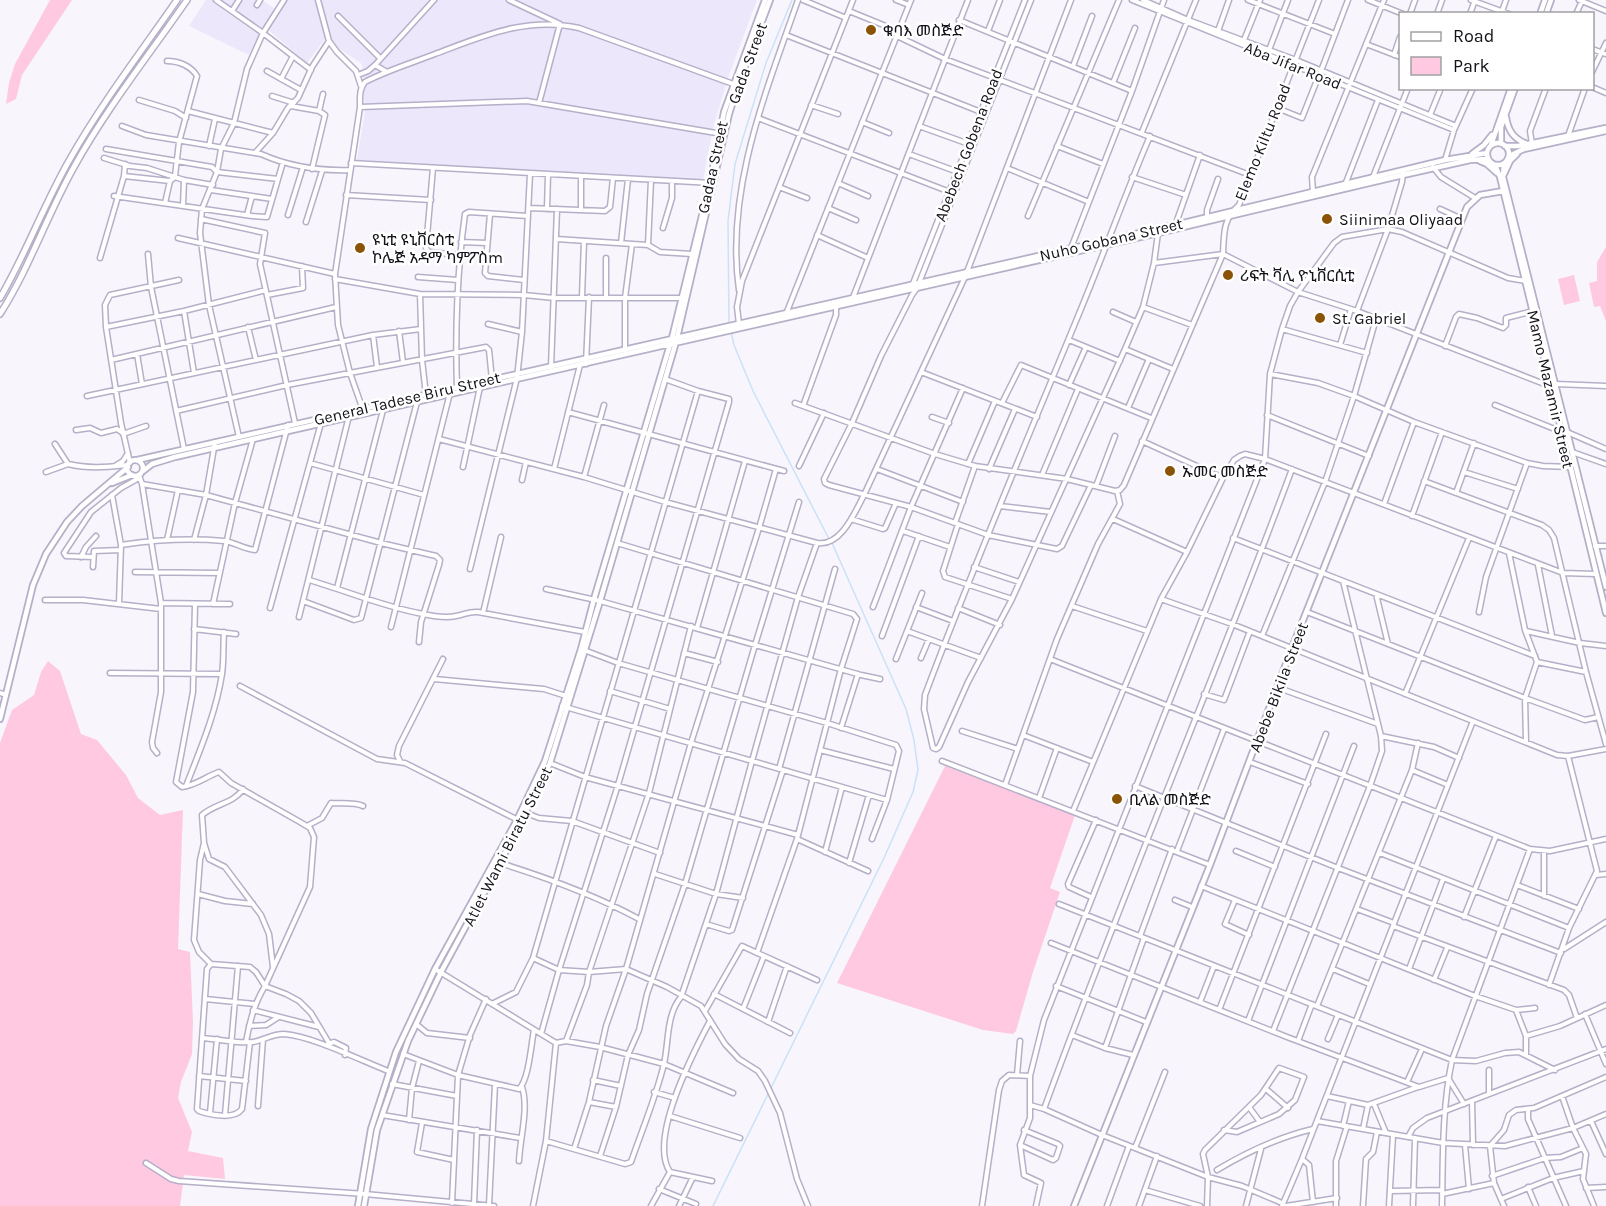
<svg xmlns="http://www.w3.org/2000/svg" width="1606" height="1206" font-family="Karla,'Noto Sans Ethiopic',sans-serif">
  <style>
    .built { fill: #ece7fb }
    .green { fill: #ffc9e2 }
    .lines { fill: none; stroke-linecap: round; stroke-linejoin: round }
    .stream { stroke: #cae1f8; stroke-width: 1.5 }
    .minor-casing { stroke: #b6afc8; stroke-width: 7 }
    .major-casing { stroke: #b6afc8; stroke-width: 8 }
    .highway-casing { stroke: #b6afc8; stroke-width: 8 }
    .minor { stroke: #fff; stroke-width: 4 }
    .major { stroke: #fff; stroke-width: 4.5 }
    .highway { stroke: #fff; stroke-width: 5 }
    .poi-dot { fill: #8a5305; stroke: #fff; stroke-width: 2 }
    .labels { text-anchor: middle; stroke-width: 5; stroke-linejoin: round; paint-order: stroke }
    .poi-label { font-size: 16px; fill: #131119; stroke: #fff; text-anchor: start }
    .street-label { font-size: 16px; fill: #131119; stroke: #fff }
  </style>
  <rect width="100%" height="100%" fill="#f8f6fc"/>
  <!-- built -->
  <path class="built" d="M206,0H262L279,12L287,0H757L729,75L713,128L703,180L357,160L365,111L362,64L325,39L307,63L264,26L249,55L189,26Z"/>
  <!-- green -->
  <path class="green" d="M50,0H72L22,75L16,99L6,104L9,83L15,64Z
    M1606,247V321L1600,306L1594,307L1589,283L1597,281V262Z
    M1574,275L1580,301L1564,305L1558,279Z
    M48,661L60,671L81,734L97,740L126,775L138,798L160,815L183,810L178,949L190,952L193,1022L192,1054L181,1082L178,1098L192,1132L188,1151L223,1158L225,1179L184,1175L180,1206H0V743L12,710L34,695L41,672Z
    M945,766L1075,815L1050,888L1060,892L1033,972L1016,1031L1013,1034L983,1030L837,983Z"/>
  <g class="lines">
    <!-- stream -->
    <path class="stream" d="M729,325L728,221L735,164L766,63L792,0
      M731,332L734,345L753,391L829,539
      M771,1088L884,858L913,792L918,770L914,740L906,709L832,543
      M713,1206L769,1092"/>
    <defs>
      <path id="minor" d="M216,0L263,33L311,70
        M318,0L329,41L337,52L356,71L361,86
        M509,0L560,24L539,103
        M803,0L846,18
        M896,0L909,5
        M1031,0L917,288L912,295L881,356L852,423L824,479L825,483L829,485L911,507L988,535L1057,549L1062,546L1091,485
        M1132,0L1454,130
        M1143,0L1188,20L1296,60L1456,126
        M1248,0L1335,34
        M1368,0L1403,14
        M1471,0L1509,14
        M1579,0L1606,11
        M257,5L260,0
        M232,11L239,0
        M849,11L898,31
        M1410,14L1415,0
        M1437,14L1442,0
        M1470,14L1475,0
        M1501,14L1506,0
        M1576,14L1582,1
        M338,16L380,58
        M959,20L1132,91
        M988,31L1000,0
        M1218,31L1229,0
        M786,35L981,112
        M897,36L945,59L1250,175
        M1244,40L1260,0
        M1366,44L1400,57
        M1592,49L1606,54
        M1269,50L1288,0
        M1394,55L1400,37
        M167,61C179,61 191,66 197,76L179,142L175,176
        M375,65L387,72
        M1073,66L1092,16
        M267,71L301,90
        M1321,71L1348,0
        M1592,72L1606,43
        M358,75L368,71L375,65L434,0
        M281,79L293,56
        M1113,83L1135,28
        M1592,87L1606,93
        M272,96L294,103
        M139,100L175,111L186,118
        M811,105L838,114
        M291,106L319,111L325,115L312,169
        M360,107L527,101L722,134
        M1277,108L1302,118L1319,75
        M188,111L273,133
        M319,111L323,94
        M1430,115L1441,88
        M758,118L950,192
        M862,122L889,133
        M122,126L146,135L261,154C290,167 318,171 350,170
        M919,126L969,144
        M1142,132L1196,0
        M1150,136C1124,197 1102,259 1076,321C1025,445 972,569 925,695L924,709L933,748L936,749L939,747L968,682L1012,599L1125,349L1143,307L1154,263L1158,233
        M1568,136L1585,88
        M1532,144L1530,131L1546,88
        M209,146L215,119
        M1057,146L1103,164
        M106,149L212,167L217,172L278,179
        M255,153L273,133L288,108L298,98L312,67L329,41
        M909,154L958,172
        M104,158L130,166L147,168L184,180L213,185
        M1445,160L1454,130L1473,88
        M351,163L712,183
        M125,164L124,176L170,181L175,177
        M1433,167L1441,177L1475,198
        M433,168L426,248L429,252L459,255
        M1007,168L1089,202
        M1132,177L1186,195
        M1373,177L1408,88
        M838,183L868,196
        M1345,185L1378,100
        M779,187L807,198
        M211,190L272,199
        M1313,192L1312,177L1384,0
        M346,195L431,200
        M114,196L252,216L267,217L283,162
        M165,203L170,181
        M183,206L184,180
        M529,208L605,211L610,207L613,178
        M828,208L856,220
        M547,209L548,175
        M1440,209L1462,219
        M581,210V176
        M490,214L485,273L488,276L524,280
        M247,215L252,196
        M288,215L303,167
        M1028,216L1119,0
        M1207,217V210L1218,179
        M201,219L265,233L260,264L295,423
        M306,222L322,171
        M1175,226L1200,155
        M663,228L672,198V181
        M817,235L868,258
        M178,238L335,274
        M556,239L648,245L660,252L692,254
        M461,242L487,243
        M621,243L628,179
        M648,245L651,180
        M1071,248L1132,91L1164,0
        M148,254L151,287L184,449
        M100,258L124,176
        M606,258V297
        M1154,263L1223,254L1298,292L1357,311L1552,387
        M418,277L458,280
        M335,279L420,294L524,295L554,298H681
        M912,286L1025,0
        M739,290C725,190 766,92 798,0
        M420,294L422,360L426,395
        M267,295L303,288L302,266
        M582,297L584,241
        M852,300L968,0
        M1143,307L1192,325
        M184,311L194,373
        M1357,311L1388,229L1402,182L1403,173
        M1113,312L1136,322
        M786,314L911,0
        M488,324L522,332
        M739,324L737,307L742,281L853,0
        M106,327L184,311L266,290
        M248,327L256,360
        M1282,329L1367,353
        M399,331L403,362
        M373,335L377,367
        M1069,340L1120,361
        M1340,345L1351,309
        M1445,346L1456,317L1459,314L1477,318L1503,328L1506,325V318L1533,311
        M1125,349L1173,369
        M625,350V298L632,244
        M137,354L142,384
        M111,360L336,307
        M586,364L589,297
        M551,367L557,209
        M921,372L1037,417
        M1270,374L1318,383L1354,396L1414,422L1527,463L1543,466L1570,467
        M1556,384L1606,386
        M1069,385L1086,347
        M457,388C455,329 457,272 465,214L469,212L528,216
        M87,396L373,335L421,329
        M795,403L935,454L975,466L1067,479L1115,491L1120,490L1124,485L1223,254C1224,233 1223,219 1239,205L1319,0
        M1002,403L1021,365L1151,418
        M1495,405L1562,432
        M803,406L836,315V305
        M1128,408L1149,359
        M363,410L350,373L338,325L335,274L360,107C360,98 359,89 365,82C388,70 412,63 435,54C483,36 527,16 579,28L736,85
        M176,411L287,385L486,347L489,350L492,380
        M568,412L784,471
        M1267,415L1369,456
        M932,417L949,423
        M76,430L90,428L101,433L117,429L123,433
        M1567,432L1606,449
        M123,434L146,426
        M239,437L209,305L200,233L202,209L217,172L221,149L234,123L247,69L263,33L284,0
        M439,439L584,477L665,502L817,543C841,547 855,512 864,495L965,277L1071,0
        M1142,441L1223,478
        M1572,452L1606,464
        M130,463L121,423L106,327L105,305L110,295L179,280
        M310,463L424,495
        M68,464C89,469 107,467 128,465
        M968,464L995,401
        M115,466L123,461L128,453
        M799,466L824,413
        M463,467L480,387
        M554,469L580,365
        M877,469L963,502
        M989,469L1015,409
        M46,472L68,464L55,444
        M1464,472L1518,489
        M139,475L142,484L206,495L381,543L436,556L440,560L439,565L421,622L419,642
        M1042,475L1078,389
        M584,477L604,405
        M522,480L526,462
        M1424,481L1542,525L1549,530L1554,538L1586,672L1606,744
        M142,484L161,603V692L152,742L153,748L157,753
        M1096,486L1115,436
        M1456,493L1474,443
        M112,495L121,545L119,603
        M1384,504L1414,422
        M1000,506L1051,512
        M1412,516L1442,432
        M851,519L883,529L885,528L896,503
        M1113,519L1187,552
        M955,523L975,466
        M958,524L943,571L945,577L1012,599
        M903,531L950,547
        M1233,538L1535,656
        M167,540L178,490
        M194,540L206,495L215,442
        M617,543L853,614L857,619L841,669L797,839L757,953
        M121,545C155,540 189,538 224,541C234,542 244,549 255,550L288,425
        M1595,546H1606
        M1509,553L1525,630L1537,662L1525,698L1526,742
        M81,557L86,547L96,536
        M93,557L66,556L64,553L91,512L121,488L139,478
        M1538,565L1552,636
        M93,567L94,551L121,550
        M974,567L1019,582
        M470,569L517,378L522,332L530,174
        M135,572L219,573
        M309,580C347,591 384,607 423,614C432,616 447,618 456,616C464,615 469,611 478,612L585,632
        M337,588L383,410
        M546,589L600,601L861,675L880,679
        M1376,594L1388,644
        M1161,599L1232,624L1557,755L1568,756L1606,749
        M45,600H83L161,609
        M303,601L354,620L361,618L417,402
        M161,603L230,604
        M195,604L193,692L176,782L182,787C197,785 205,777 219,772L231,783L300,822L310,828L314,837L310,887L265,986C254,1004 250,1021 246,1042
        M213,604L235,503L253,439
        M1072,606L1147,631
        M873,607L911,507L963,388
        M916,607L953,621
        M270,608L321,423
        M958,608L1000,625
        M1307,612L1525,698L1585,720L1598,717
        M1479,612L1486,577L1527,463
        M483,613L501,537
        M299,617L349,416
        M391,627L450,393
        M697,628L745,461
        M194,629L236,634
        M907,631L981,658
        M1526,631L1580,643L1606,646
        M882,636L919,536
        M1262,636L1325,482L1354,396L1376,319
        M584,650L618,663L827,723L896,745L899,751L887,800L872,839
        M684,653L718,662
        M921,658L929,639
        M896,659L922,593
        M1050,659L1530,849L1550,851L1606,839
        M1537,662L1586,672
        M110,673L222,674
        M434,679L544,689L566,696
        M240,686L377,759L405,763L518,820
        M1279,688L1378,724
        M610,691L670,709
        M0,693L6,695
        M1204,694L1224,700L1250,631
        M1405,694L1469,538
        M562,706L887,800
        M841,728L858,674
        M962,731L1018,749
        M1023,735L1093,762
        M1381,736L1434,747L1459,758
        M820,750L894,769
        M400,761L397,755L399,746L443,659
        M942,761L1210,865
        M1250,762L1308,784
        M550,763L585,777L798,835
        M779,769L835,569
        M1412,770L1448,785
        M1005,785L1057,639L1098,544L1120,504L1117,491
        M186,786C200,750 216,713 222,674C224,660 223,646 224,632
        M1135,786L1338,868L1561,953
        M243,789C233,804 216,803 202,815L204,843L209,859L225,867L261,915L269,934L273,967
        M1039,798L1057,748
        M1073,811L1161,599L1187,552L1223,478L1234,460L1240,456L1245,454L1265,459L1563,573L1596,574
        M526,813L539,818L572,821L660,853
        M307,826L322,818L331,803C340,804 355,802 363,806
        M797,839L868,871
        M204,843L200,860L194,940L199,952L211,964L250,967L256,972L265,986L286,994L299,1001L311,1013L329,1043
        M1177,851L1224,729
        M1236,851L1275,867
        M1544,851V896
        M825,852L842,787
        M1380,853L1569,928
        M500,863C548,878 595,895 639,919
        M849,863L869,795
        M655,874L716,894L743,898
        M1596,875L1606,874
        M1517,885L1579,909
        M1201,886L1475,996L1516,1010L1526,1036V1055
        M198,894L225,901L253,904
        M1091,897L1069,887L1068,884L1096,820
        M1175,900L1192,907
        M1235,900L1225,924L1249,935
        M1059,904L1452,1060L1476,1061L1505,1053L1519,1052L1555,1070
        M1357,909L1394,923
        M1464,917L1496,836
        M706,924L729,931L732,930L783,770
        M1393,926L1564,990L1569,995L1577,1018
        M1140,936L1172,849
        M1051,943L1287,1037L1419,1087L1448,1078L1464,1104
        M1564,949L1606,922
        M533,958L559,970L589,972L626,969L667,987L701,1006L725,1044L739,1059L758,1071L765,1081L780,1113L797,1179L808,1206
        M211,964L207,969L197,1109L199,1111C211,1115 234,1120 242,1109L250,1042
        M435,969L556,1043L566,1041L600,1047L664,1064L733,1093
        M1333,969L1369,984
        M1409,969L1443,879
        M1434,980L1447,948
        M1549,985L1569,928L1597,871L1568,756
        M1056,986L1146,1022
        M714,994L790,1033
        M205,999L255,1004
        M1200,1002L1214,966
        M492,1004L516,992L533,958L698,391
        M1317,1006L1412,770L1418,743
        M743,1009L764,956
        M253,1010L319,1027
        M1219,1010L1326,734
        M1516,1010L1535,1008
        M705,1011L742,946L817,980
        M1585,1014L1606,1064
        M710,1021C693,1053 648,1139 670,1172L712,1181
        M1248,1021L1354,746
        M768,1022L787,966
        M416,1024L427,1033L470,1038
        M249,1026L266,1025L277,1018
        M1273,1031L1370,786L1382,751L1381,736L1343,581
        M541,1034L559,970L618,785L729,402V399L698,391L665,379
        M1072,1035L1105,1048L1133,1055
        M1526,1036L1560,1026L1606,1005
        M202,1038C218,1039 237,1044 253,1042C264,1040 272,1034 284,1034C312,1036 360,1060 388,1071
        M1328,1039L1338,1015
        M566,1041L587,985L589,972L649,793L691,626
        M1298,1041L1312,1004
        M328,1044L334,1042L346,1048L345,1055
        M1105,1048L1144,938
        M403,1054L458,1075L519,1089C529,1079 531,1045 534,1030
        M1489,1070V1094
        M1017,1075L1020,1041
        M199,1076L246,1081
        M593,1080L621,1086
        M1407,1082L1422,1049
        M392,1084L457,1096
        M1266,1089L1288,1108
        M654,1092L675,1098
        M1327,1096L1368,1105L1418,1087
        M1562,1096L1573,1128L1586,1154L1583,1179L1594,1206
        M1472,1101L1473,1145
        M589,1102L616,1107
        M1374,1104L1386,1133
        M1030,1105L1044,1109L1102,1135L1208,1177L1242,1186L1282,1203
        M258,1106L263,1039
        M1249,1107L1260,1122
        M1044,1109C1122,894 1213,683 1292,469
        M1528,1109V1119L1566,1206
        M210,1113L217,1039
        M225,1115L238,966
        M382,1115L520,1138
        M670,1116L740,1138
        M409,1120L412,1088L419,1061
        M1317,1121L1443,1143L1505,1146L1573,1128L1606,1114
        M1591,1121L1606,1154
        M422,1123L417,1152L454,1160
        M1343,1126L1349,1101
        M1363,1129L1368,1105
        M1408,1137L1413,1128L1427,1118L1606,1049
        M546,1141L625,1164L631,1162C642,1130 656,1097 664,1064C669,1041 666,1015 681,997L716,894L752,761L798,597L817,543
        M1020,1145L1053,1160L1056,1158L1060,1146L1058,1144L1024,1130
        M1465,1145L1469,1189
        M1135,1148L1165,1072
        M574,1149L589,1102L606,1026L626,969L691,743L759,528L776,469
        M600,1156L616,1107L628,1055L639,1030L647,994L685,884L755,645L799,502
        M1302,1159L1309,1165L1313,1202
        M519,1161C520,1138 529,1108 522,1087
        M146,1163L171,1179L179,1181L365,1194L494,1206
        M1217,1170C1247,1152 1279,1137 1313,1129
        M1492,1176L1545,1158L1561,1157L1583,1148
        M1528,1187L1536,1206
        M1586,1188L1606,1187
        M659,1189L696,1204
        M1145,1190L1200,1206
        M1390,1191L1442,1190
        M1442,1194L1494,1183
        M1501,1199L1553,1178L1584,1171
        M452,1203L458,1075L470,1035L486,999
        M474,1204L477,1130
        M489,1205L495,1084
        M533,1206L546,1141L556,1043
        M651,1206L670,1172
        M679,1206L693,1177
        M982,1206L999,1090L1002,1081L1009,1075L1030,1076
        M1036,1206L1041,1183L1024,1175L1020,1145L1030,1118V1076L1044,1020L1265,459L1270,374L1282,329L1290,306L1298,292L1334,243L1342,237L1388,229L1402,232L1508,278L1526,281
        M1107,1206L1129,1146
        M1139,1206L1157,1156
        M1207,1206L1208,1177L1203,1154L1205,1150L1261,1095L1279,1068L1304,1077L1295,1100L1279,1114L1237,1132L1224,1130
        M1246,1206L1261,1149
        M1282,1206L1302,1159L1473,721
        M1286,1206L1337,1198
        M1336,1206V1161L1347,1126
        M1363,1206L1366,1159L1373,1152L1377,1132
        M1389,1206L1393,1135
        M1413,1206L1415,1138
        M1442,1206C1443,1157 1442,1108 1452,1060L1530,849
        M1504,1206L1494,1183L1490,1146L1504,1130L1509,1115L1516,1110L1534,1108L1606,1077"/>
      <path id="major" d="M1540,14L1545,0
        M1546,14L1551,0
        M1506,117C1508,131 1514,139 1527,144
        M1501,143V127L1515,88
        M1487 154a11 11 0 1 1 22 0a11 11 0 1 1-22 0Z
        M1491,145L1511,88
        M1505,146H1518L1606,128
        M1472,154L1484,145L1492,135
        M1509,156L1524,149L1606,131
        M1480,161L1487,164L1497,173
        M1504,164L1503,177L1606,587
        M1495,165L1500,177L1606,613
        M1504,174L1510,161L1517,154
        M137,460L1175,225L1445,160L1487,153
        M127 468a8 8 0 1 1 16 0a8 8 0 1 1-16 0Z
        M143,471L152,464L175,457L288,431L1158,233L1403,175L1470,160L1488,159
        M112,483L132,475
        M0,719L33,585L46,554L67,522L82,506L128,467
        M358,1206L371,1129L396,1052L435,969L517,820L545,761L581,649L594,599L672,338L710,183L724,112L765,0
        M364,1206L377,1130L408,1041L441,972L500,863L550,763L600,601L676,342L729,114L738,85L770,0
        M1074,1206L1210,865L1292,648L1467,207L1480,195L1503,191"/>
      <path id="highway" d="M0,298C26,254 44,204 70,159C101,104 141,52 177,0
        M0,314C30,267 47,215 74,167C106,109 149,55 187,0"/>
    </defs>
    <!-- minor casing -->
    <use href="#minor" class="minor-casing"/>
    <!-- major casing -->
    <use href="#major" class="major-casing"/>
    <!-- highway casing -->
    <use href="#highway" class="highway-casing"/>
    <!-- minor -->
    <use href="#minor" class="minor"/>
    <!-- major -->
    <use href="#major" class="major"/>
    <!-- highway -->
    <use href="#highway" class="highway"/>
  </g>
  <!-- markers -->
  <g class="poi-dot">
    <circle cx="871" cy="30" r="6"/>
    <circle cx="1327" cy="219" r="6"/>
    <circle cx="360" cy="248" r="6"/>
    <circle cx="1228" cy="275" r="6"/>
    <circle cx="1320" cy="318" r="6"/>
    <circle cx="1170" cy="471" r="6"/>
    <circle cx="1117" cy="799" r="6"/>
  </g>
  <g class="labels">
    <!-- poi labels -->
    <g class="poi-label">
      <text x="883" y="36">ቁባእ መስጅድ</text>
      <text x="1339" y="225">Siinimaa Oliyaad</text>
      <text x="372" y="245">ዩኒቲ ዩኒቨርስቲ<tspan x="372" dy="18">ኮሌጅ አዳማ ካምፖስm</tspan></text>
      <text x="1240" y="281">ሪፍት ቫሊ ዮኒቨርሲቲ</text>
      <text x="1332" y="324">St. Gabriel</text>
      <text x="1182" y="477">ኡመር መስጅድ</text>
      <text x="1129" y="805">ቢላል መስጅድ</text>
    </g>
    <!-- street labels -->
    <g class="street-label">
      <text transform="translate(747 63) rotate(-70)" y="6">Gada Street</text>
      <text transform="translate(1293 65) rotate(22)" y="6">Aba Jifar Road</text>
      <text transform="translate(1262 142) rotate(-68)" y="6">Elemo Kiltu Road</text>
      <text transform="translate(968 145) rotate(-69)" y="6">Abebech Gobena Road</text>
      <text transform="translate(712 167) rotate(-78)" y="6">Gadaa Street</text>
      <text transform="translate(1111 239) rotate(-13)" y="6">Nuho Gobana Street</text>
      <text transform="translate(1551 389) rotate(77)" y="6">Mamo Mazamir Street</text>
      <text transform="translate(407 398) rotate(-13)" y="6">General Tadese Biru Street</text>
      <text transform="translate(1278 687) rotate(-69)" y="6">Abebe Bikila Street</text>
      <text transform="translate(507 846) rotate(-63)" y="6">Atlet Wami Biratu Street</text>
    </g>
  </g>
  <!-- legend -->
  <rect x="1399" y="12" width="195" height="78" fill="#ffffff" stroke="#a1a0a3" stroke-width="1.5"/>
  <rect x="1411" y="32" width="30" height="9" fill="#ffffff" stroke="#a1a0a3" stroke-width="1.5"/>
  <text x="1453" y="42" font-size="18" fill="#131119">Road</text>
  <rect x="1411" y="57" width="30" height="18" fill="#ffc9e2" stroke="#a1a0a3" stroke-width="1.5"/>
  <text x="1453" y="72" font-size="18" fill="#131119">Park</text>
</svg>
